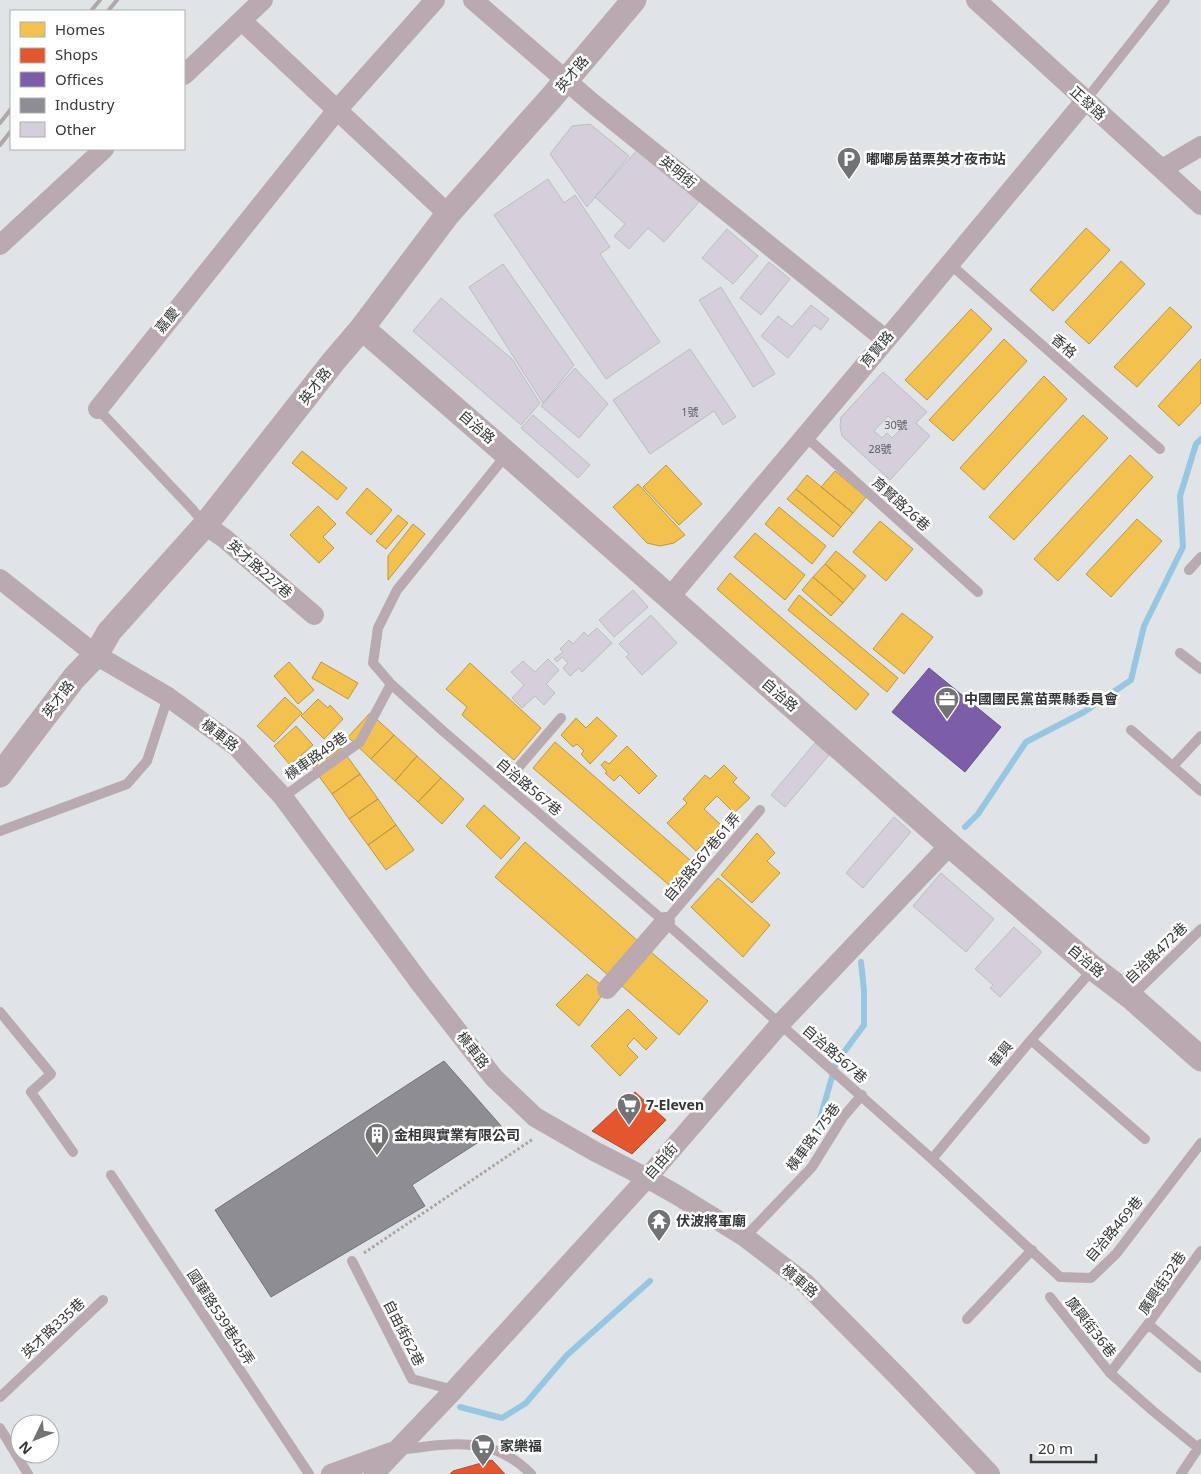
<svg xmlns="http://www.w3.org/2000/svg" width="1201" height="1474" font-family="'Noto Sans','Noto Sans TC',sans-serif">
  <style>
    .homes { fill: #f2c14e; stroke: #b99747 }
    .shops { fill: #e4572e; stroke: #af4d31 }
    .offices { fill: #7b5ea7; stroke: #665286 }
    .industry { fill: #8d8d92; stroke: #727377 }
    .lines { fill: none; stroke-linecap: round; stroke-linejoin: round }
    .stream { stroke: #96c6e1; stroke-width: 6 }
    .building { fill: #d5cfdb; stroke: #bcbdbf; fill-rule: evenodd }
    .path { stroke: #aaa1a6; stroke-width: 3; stroke-dasharray: 2.5 2.5; stroke-linecap: butt }
    .service { stroke: #b8aab0; stroke-width: 10 }
    .minor { stroke: #b8aab0; stroke-width: 20 }
    .tertiary { stroke: #b8aab0; stroke-width: 25 }
    .rail { stroke: #aea7ab; stroke-width: 4 }
    .labels { text-anchor: middle; stroke-width: 5; stroke-linejoin: round; paint-order: stroke }
    .number-label { font-size: 11px; fill: #5f5f63 }
    .street-label { font-size: 14px; fill: #343638; stroke: #fff }
    .poi-label { font-size: 14px; font-weight: bold; fill: #343638; stroke: #fff; text-anchor: start }
  </style>
  <rect width="100%" height="100%" fill="#e1e4e7"/>
  <!-- homes -->
  <path class="homes" d="M1086,228L1110,250L1053,311L1030,290Z
    M1121,261L1145,284L1089,344L1065,322Z
    M1170,307L1192,327L1137,387L1114,367Z
    M971,309L992,329L927,400L905,380Z
    M1004,339L1027,361L953,441L929,420Z
    M1201,359V403L1179,426L1158,406Z
    M1044,376L1067,399L984,490L960,468Z
    M1083,415L1108,438L1014,540L989,517Z
    M302,451L347,488L337,500L292,463Z
    M1130,455L1153,477L1058,581L1034,559Z
    M666,465L702,504L679,525L643,487Z
    M835,471L866,497L853,513L821,487Z
    M807,475L853,513L841,527L796,489Z
    M638,484L685,535L674,543L660,546L647,543L613,507Z
    M367,488L392,510L371,535L346,513Z
    M796,489L841,527L833,537L787,499Z
    M318,506L336,524L323,537L334,548L319,563L290,535Z
    M779,507L826,546L812,564L765,524Z
    M398,515L408,523L386,549L376,541Z
    M1137,519L1162,541L1111,597L1086,574Z
    M880,521L913,549L886,581L853,552Z
    M413,524L425,534L388,580V556Z
    M755,533L805,575L785,600L734,557Z
    M836,551L866,576L854,590L825,564Z
    M825,564L854,590L843,603L813,577Z
    M730,573L869,694L856,710L717,589Z
    M813,577L843,603L831,616L802,590Z
    M799,595L898,678L887,692L788,610Z
    M902,613L933,637L904,674L873,649Z
    M289,662L314,690L298,704L274,676Z
    M321,662L358,683L348,699L312,678Z
    M470,663L541,728L514,760L462,715L467,707L446,689Z
    M285,697L302,713L274,742L257,726Z
    M318,699L328,708L330,705L343,719L324,739L301,716Z
    M370,713L394,735L371,759L348,737Z
    M597,717L617,736L590,764L581,754L584,751L577,744L573,747L561,735L576,718L586,728Z
    M296,726L313,745L290,765L274,746Z
    M394,735L417,756L395,781L371,759Z
    M555,742L698,867L676,891L533,768Z
    M627,746L657,776L639,794L620,775L614,781L605,773L607,772L601,765L605,761L609,764Z
    M341,748L360,774L332,794L313,768Z
    M417,756L441,778L418,802L395,781Z
    M724,765L737,778L733,782L750,798L734,813L717,796L704,809L722,826L696,851L667,823L687,803L683,799L705,775L710,779Z
    M360,774L378,799L349,819L332,794Z
    M441,778L464,799L442,824L418,802Z
    M378,799L396,825L368,845L349,819Z
    M484,805L520,838L501,859L466,826Z
    M396,825L414,850L386,870L368,845Z
    M757,833L775,853L767,861L780,873L752,903L721,875Z
    M525,842L638,941L608,975L495,877Z
    M718,878L770,925L743,957L691,907Z
    M651,952L708,1001L679,1035L622,986Z
    M587,974L607,989L579,1026L556,1005Z
    M628,1009L657,1038L646,1050L634,1038L627,1046L638,1057L620,1076L591,1046Z"/>
  <!-- shops -->
  <path class="shops" d="M635,1092L666,1120L632,1154L592,1131Z
    M492,1460L505,1474H450L453,1471Z"/>
  <!-- offices -->
  <path class="offices" d="M929,668L1001,727L965,772L892,712Z"/>
  <!-- industry -->
  <path class="industry" d="M444,1061L502,1127L412,1185L425,1206L271,1297L215,1210Z"/>
  <g class="lines">
    <!-- stream -->
    <path class="stream" d="M965,827L978,814L1026,742L1084,712L1131,680L1144,626L1183,547L1180,496L1196,444L1201,439
      M813,1143L836,1063L864,1025V991L861,962
      M460,1407L502,1418L526,1403L567,1355L650,1281"/>
  </g>
  <!-- building -->
  <path class="building" d="M590,124L629,156L587,207L550,154L572,126Z
    M639,148L699,202L664,242L648,228L629,249L614,236L625,224L595,197Z
    M548,179L564,203L575,195L610,247L600,254L660,342L606,379L494,215Z
    M727,229L758,256L733,284L702,258Z
    M769,262L790,279L761,315L740,298Z
    M503,264L574,365L543,403L469,287Z
    M721,287L775,374L753,387L699,300Z
    M441,298L512,359L540,403L521,425L413,331Z
    M811,305L829,319L821,330L814,325L788,358L761,336L778,316L792,327Z
    M690,349L736,417L723,425L714,411L650,454L613,400Z
    M575,368L608,404L579,438L541,406Z
    M883,372L927,412L916,423L930,436L890,480L842,436L840,426L841,417ZM888,416L902,428L892,438L887,433L882,438L874,431Z
    M533,415L590,465L578,478L521,428Z
    M633,590L648,607L614,637L599,620Z
    M651,615L677,643L642,675L626,657L629,654L619,644Z
    M597,628L612,643L582,672L579,668L570,676L563,668L568,663L562,657L557,662L554,659L563,652L560,649L569,640L573,644L584,632L588,636Z
    M548,659L559,670L546,684L555,693L544,705L535,696L522,708L512,698L524,685L511,672L523,661L535,672Z
    M815,743L829,755L785,807L771,795Z
    M894,817L911,832L863,888L846,873Z
    M941,873L994,919L966,952L913,906Z
    M1014,927L1042,952L1000,997L990,988L993,985L975,969Z"/>
  <g class="lines">
    <!-- path -->
    <path class="path" d="M364,1253L533,1139"/>
    <!-- service -->
    <path class="service" d="M1085,101L1165,0
      M950,264L1160,449
      M98,409L193,510L205,525
      M805,436L978,592
      M507,454L397,590L378,628L373,663L391,684L443,731L665,922L932,1159L1031,1040L1093,969
      M1189,570L1201,557
      M1180,653L1201,669
      M1131,730L1201,791
      M1173,766L1201,736
      M504,784L561,718
      M283,797L360,742L391,684
      M0,831L127,784L147,761L168,697
      M665,922L760,810
      M1131,997L1201,929
      M0,1012L51,1074L31,1092L73,1152
      M1031,1040L1145,1139
      M932,1159L1060,1277L1091,1278L1116,1254L1201,1143
      M111,1175L309,1474
      M745,1237L812,1167L843,1117L862,1095
      M1201,1251L1148,1324L1201,1368
      M352,1261L412,1379L454,1390
      M1050,1297L1110,1373L1148,1324
      M967,1319L1032,1250
      M1110,1373L1153,1411L1198,1448
      M0,1397L103,1300
      M0,1428L28,1474
      M400,1450C450,1443 493,1435 531,1474
      M1181,1474L1201,1444"/>
    <!-- minor -->
    <path class="minor" d="M473,0L591,102L885,339
      M976,0L1201,205
      M242,21L448,214
      M184,75L263,0
      M1162,169L1201,146
      M0,245L104,149
      M98,409L337,110L435,0
      M205,525L224,538L314,615
      M0,579L96,655L168,697L237,747L283,797L420,983L494,1078L535,1117L594,1151L647,1178L677,1195L745,1237L805,1283L900,1379L990,1474
      M669,598L918,302L1085,101
      M607,989L665,922
      M331,1474L392,1452
      M374,1474L454,1390L647,1178L780,1024L948,847H952"/>
    <!-- tertiary -->
    <path class="tertiary" d="M362,328L507,454L952,847L1093,968L1131,997L1201,1059
      M0,775L74,678L96,655L109,632L205,525L333,362L362,328L448,214L551,98L634,0"/>
    <!-- rail -->
    <path class="rail" d="M91,11L100,0
      M108,11L117,0
      M0,123L11,109
      M0,145L11,131"/>
  </g>
  <!-- icons -->
  <defs>
    <symbol id="parking-pin" viewBox="-11 -11 22 30"><path d="M0 17L-7.5 6A9.5 9.5 0 1 1 7.5 6Z" fill="#717375" stroke="#fff"/><path d="M-3.5-5.5H1a3.5 3.5 0 0 1 0 7H-1V5.5H-3.5ZM-1-3.4V-.6H.8a1.4 1.4 0 0 0 0-2.8Z" fill="#fff"/></symbol>
    <symbol id="office-pin" viewBox="-11 -11 22 30"><path d="M0 17L-7.5 6A9.5 9.5 0 1 1 7.5 6Z" fill="#717375" stroke="#fff"/><path d="M-6-3h4V-5.5h4V-3h4V5H-6ZM-1-4.5V-3h2v-1.5ZM-6 0V1H6V0Z" fill="#fff"/></symbol>
    <symbol id="supermarket-pin" viewBox="-11 -11 22 30"><path d="M0 17L-7.5 6A9.5 9.5 0 1 1 7.5 6Z" fill="#717375" stroke="#fff"/><path d="M-6-5.5h2.5l.6 2H6L4.5 2H-2.5L-4.4-4H-6ZM-1.5 3.2a1.3 1.3 0 1 0 .1 0ZM3 3.2a1.3 1.3 0 1 0 .1 0Z" fill="#fff"/></symbol>
    <symbol id="building-pin" viewBox="-11 -11 22 30"><path d="M0 17L-7.5 6A9.5 9.5 0 1 1 7.5 6Z" fill="#717375" stroke="#fff"/><path d="M-4-6H4V6H1V3H-1V6H-4ZM-2.5-4.3h1.7v1.8h-1.7ZM.8-4.3h1.7v1.8H.8ZM-2.5-1h1.7V.8h-1.7ZM.8-1h1.7V.8H.8Z" fill="#fff"/></symbol>
    <symbol id="temple-pin" viewBox="-11 -11 22 30"><path d="M0 17L-7.5 6A9.5 9.5 0 1 1 7.5 6Z" fill="#717375" stroke="#fff"/><path d="M0-6L5-2H3V0L6.5 2.5H4V6H1.5V3h-3V6H-4V2.5H-6.5L-3 0V-2H-5Z" fill="#fff"/></symbol>
  </defs>
  <g fill-rule="evenodd">
    <use href="#parking-pin" x="835" y="145" width="28" height="38"/>
    <use href="#office-pin" x="933" y="685" width="28" height="38"/>
    <use href="#supermarket-pin" x="615" y="1091" width="28" height="38"/>
    <use href="#building-pin" x="363" y="1121" width="28" height="38"/>
    <use href="#temple-pin" x="645" y="1207" width="28" height="38"/>
    <use href="#supermarket-pin" x="469" y="1432" width="28" height="38"/>
  </g>
  <g class="labels">
    <!-- number labels -->
    <g class="number-label">
      <text x="690" y="416">1號</text>
      <text x="896" y="429">30號</text>
      <text x="880" y="453">28號</text>
    </g>
    <!-- street labels -->
    <g class="street-label">
      <text transform="translate(572 74) rotate(-50)" y="5">英才路</text>
      <text transform="translate(1088 103) rotate(42)" y="5">正發路</text>
      <text transform="translate(678 172) rotate(39)" y="5">英明街</text>
      <text transform="translate(167 320) rotate(-51)" y="5">嘉慶</text>
      <text transform="translate(1064 346) rotate(41)" y="5">香格</text>
      <text transform="translate(877 349) rotate(-50)" y="5">育賢路</text>
      <text transform="translate(315 386) rotate(-52)" y="5">英才路</text>
      <text transform="translate(477 427) rotate(41)" y="5">自治路</text>
      <text transform="translate(901 504) rotate(42)" y="5">育賢路26巷</text>
      <text transform="translate(260 569) rotate(41)" y="5">英才路227巷</text>
      <text transform="translate(780 695) rotate(41)" y="5">自治路</text>
      <text transform="translate(58 699) rotate(-53)" y="5">英才路</text>
      <text transform="translate(220 735) rotate(37)" y="5">橫車路</text>
      <text transform="translate(316 756) rotate(-35)" y="5">橫車路49巷</text>
      <text transform="translate(529 787) rotate(40)" y="5">自治路567巷</text>
      <text transform="translate(702 857) rotate(-50)" y="5">自治路567巷61弄</text>
      <text transform="translate(1156 953) rotate(-44)" y="5">自治路472巷</text>
      <text transform="translate(1086 961) rotate(40)" y="5">自治路</text>
      <text transform="translate(473 1050) rotate(52)" y="5">橫車路</text>
      <text transform="translate(835 1054) rotate(41)" y="5">自治路567巷</text>
      <text transform="translate(1001 1054) rotate(-50)" y="5">華興</text>
      <text transform="translate(813 1137) rotate(-54)" y="5">橫車路175巷</text>
      <text transform="translate(661 1161) rotate(-49)" y="5">自由街</text>
      <text transform="translate(1114 1229) rotate(-50)" y="5">自治路469巷</text>
      <text transform="translate(800 1281) rotate(41)" y="5">橫車路</text>
      <text transform="translate(1162 1283) rotate(-56)" y="5">廣興街32巷</text>
      <text transform="translate(221 1317) rotate(57)" y="5">國華路539巷45弄</text>
      <text transform="translate(1091 1327) rotate(52)" y="5">廣興街36巷</text>
      <text transform="translate(53 1328) rotate(-43)" y="5">英才路335巷</text>
      <text transform="translate(404 1333) rotate(63)" y="5">自由街62巷</text>
    </g>
    <!-- poi labels -->
    <g class="poi-label">
      <text x="866" y="164">嘟嘟房苗栗英才夜市站</text>
      <text x="964" y="704">中國國民黨苗栗縣委員會</text>
      <text x="646" y="1110">7-Eleven</text>
      <text x="394" y="1140">金相興實業有限公司</text>
      <text x="676" y="1226">伏波將軍廟</text>
      <text x="500" y="1451">家樂福</text>
    </g>
  </g>
  <!-- legend -->
  <rect x="10" y="10" width="175" height="140" fill="#ffffff" stroke="#aeafaf"/>
  <rect x="20" y="22" width="25" height="15" fill="#f2c14e" stroke="#aeafaf"/>
  <text x="55" y="35" font-size="15" fill="#343638">Homes</text>
  <rect x="20" y="48" width="25" height="15" fill="#e4572e" stroke="#aeafaf"/>
  <text x="55" y="60" font-size="15" fill="#343638">Shops</text>
  <rect x="20" y="72" width="25" height="15" fill="#7b5ea7" stroke="#aeafaf"/>
  <text x="55" y="85" font-size="15" fill="#343638">Offices</text>
  <rect x="20" y="98" width="25" height="15" fill="#8d8d92" stroke="#aeafaf"/>
  <text x="55" y="110" font-size="15" fill="#343638">Industry</text>
  <rect x="20" y="122" width="25" height="15" fill="#d5cfdb" stroke="#aeafaf"/>
  <text x="55" y="135" font-size="15" fill="#343638">Other</text>
  <!-- north arrow -->
  <g transform="translate(35 1439) rotate(227)"><circle r="24" fill="#ffffff" stroke="#aeafaf"/>
  <path d="M0-4L9 19L0 12L-9 19Z" fill="#717375"/>
  <text y="-8" font-size="14" font-weight="bold" text-anchor="middle" fill="#343638">N</text>
  </g>
  <!-- scale -->
  <path d="M1031 1454v8h65v-8" fill="none" stroke="#343638" stroke-width="2.5"/>
  <text x="1038" y="1454" font-size="15" fill="#343638" stroke="#ffffff" stroke-width="4" paint-order="stroke">20 m</text>
</svg>
